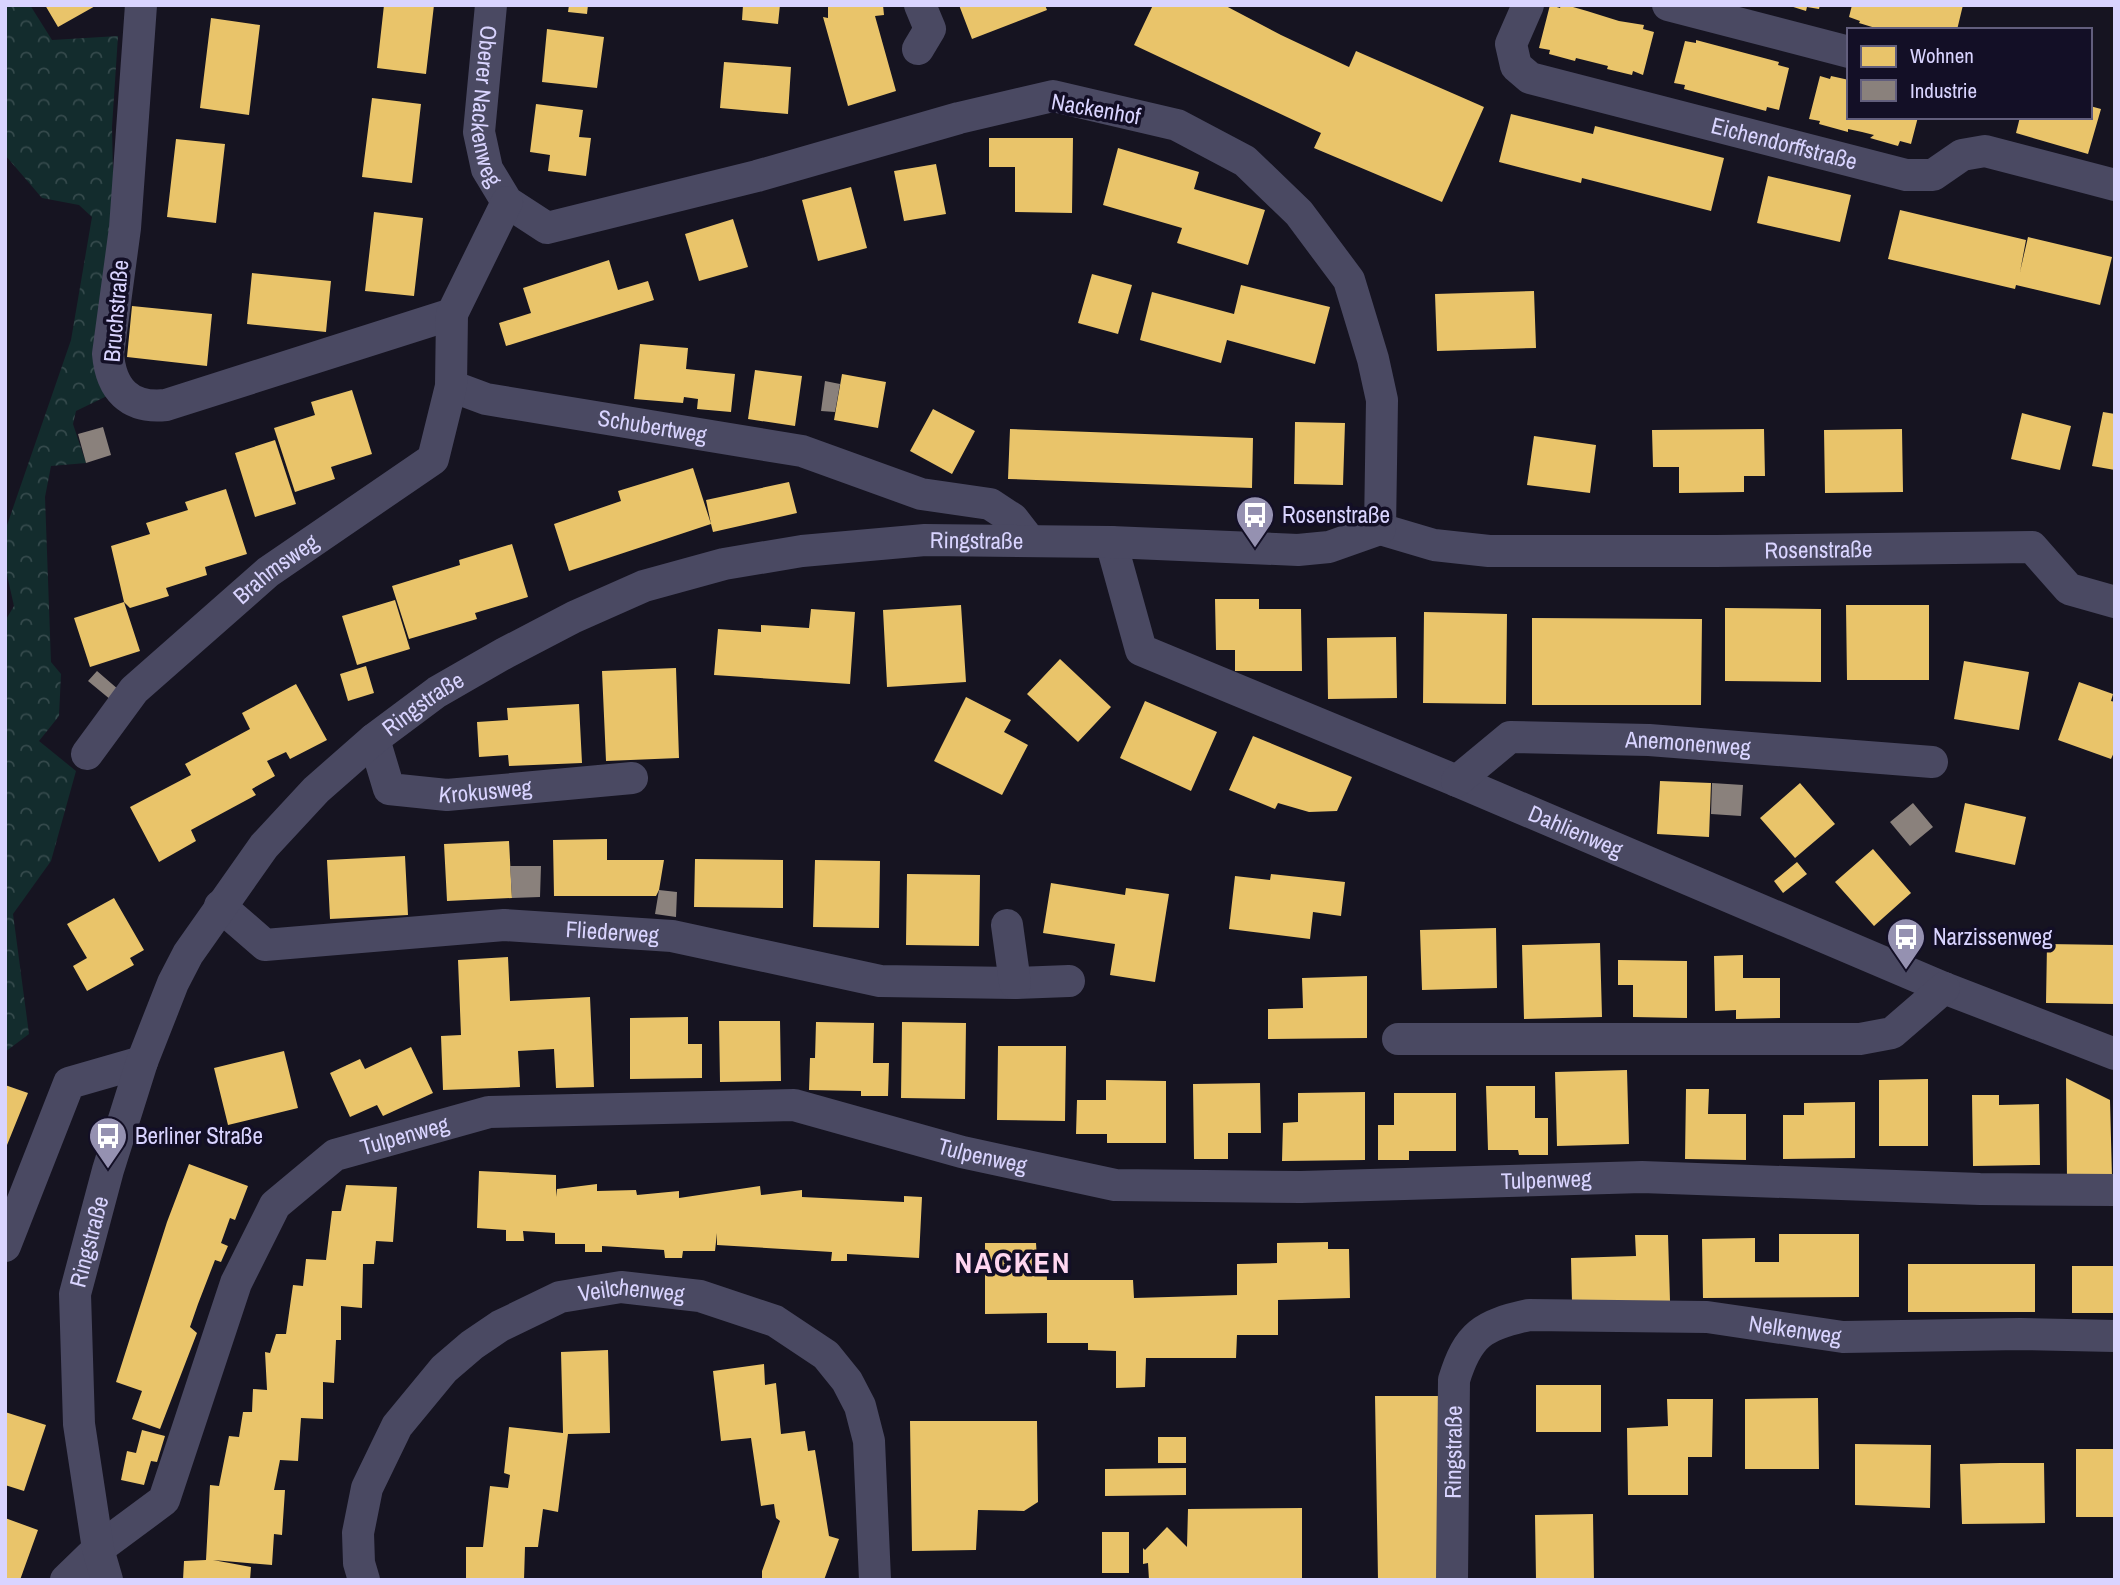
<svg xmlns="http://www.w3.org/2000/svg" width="2120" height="1585" font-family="'Archivo Narrow',sans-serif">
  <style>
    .forest { fill: url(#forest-crowns) }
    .homes { fill: #e9c46a }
    .industry { fill: #8a817c }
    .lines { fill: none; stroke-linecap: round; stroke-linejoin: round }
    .minor { stroke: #4a4962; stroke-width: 32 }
    .labels { text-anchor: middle; stroke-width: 7; stroke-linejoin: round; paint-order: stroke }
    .street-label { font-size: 23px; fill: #d9d4ff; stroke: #130f26 }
    .poi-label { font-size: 23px; fill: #d9d4ff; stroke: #130f26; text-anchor: start }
    .district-label { font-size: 30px; font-weight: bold; letter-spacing: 2px; fill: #ffd6f0; stroke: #130f26 }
  </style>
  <defs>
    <pattern id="forest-crowns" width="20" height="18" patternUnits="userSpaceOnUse" patternTransform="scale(1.75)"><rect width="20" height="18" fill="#132c2d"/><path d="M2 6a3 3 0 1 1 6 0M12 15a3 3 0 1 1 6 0" fill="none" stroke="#354a4c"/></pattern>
  </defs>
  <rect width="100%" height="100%" fill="#161421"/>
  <!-- forest -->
  <path class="forest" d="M5,5H30L52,40L118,36L112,127L114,219L107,396L76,411L73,424L86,463L51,466L45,497L51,662L61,674L59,716L39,741L76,771L51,861L13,914L29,1034L5,1052V621L14,606L5,566V531L71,340L92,217L79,205L42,198L5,155Z"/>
  <!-- homes -->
  <path class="homes" d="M45,5H97L58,27Z
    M384,5H434L426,74L377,68Z
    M569,5H588L587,14L568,12Z
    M743,5H780L778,24L742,20Z
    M828,5H883L884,15L875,16L896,91L848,106L823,17L828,18Z
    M959,5H1045L1047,10L972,39Z
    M1153,5H1224L1281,35L1349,67L1356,51L1484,107L1442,202L1314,148L1321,133L1134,45Z
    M1550,5L1560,8L1561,5H1566L1587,11L1619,21L1644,25L1643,29L1654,32L1643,75L1633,71L1632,75L1607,69L1608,66L1576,58L1575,61L1549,54L1550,50L1539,48Z
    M1787,5H1820L1819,9L1807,7L1806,11Z
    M1852,5H1963L1957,30H1882L1859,23L1860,21L1849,17Z
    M211,18L260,25L249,115L200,108Z
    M547,29L604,37L597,88L542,82Z
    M1696,40L1779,62L1778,65L1789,68L1779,110L1767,107L1766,111L1684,89L1685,85L1674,83L1685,41L1696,43Z
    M724,62L791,67L788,114L720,108Z
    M1820,76L1830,79L1831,76L1849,80V117H1918L1911,144L1900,141L1898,146L1870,138L1874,135L1862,132L1848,129V132L1819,124L1820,121L1809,119Z
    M372,98L421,104L412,183L362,177Z
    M536,104L583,110L579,137L591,138L586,176L548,171L550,155L530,152Z
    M2090,106L2101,109L2088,154L2016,133L2020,117H2090Z
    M1511,114L1593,134L1595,126L1724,158L1711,211L1582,178L1581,183L1499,162Z
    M989,138H1073L1072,213L1015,212V167H989Z
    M176,139L225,144L216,223L167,217Z
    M1118,148L1199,172L1194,189L1265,210L1248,265L1177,243L1182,228L1103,205Z
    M936,164L946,214L904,221L894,171Z
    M1768,176L1851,195L1840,242L1757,223Z
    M851,187L867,248L818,261L802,200Z
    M1900,210L2026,240L2020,272L2028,237L2112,257L2100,305L2016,285L2015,289L1888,259Z
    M374,212L423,218L414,296L365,291Z
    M733,219L748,267L699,281L685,234Z
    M609,260L618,290L648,281L654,300L506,346L499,323L531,313L523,288Z
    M252,273L331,281L326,332L247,324Z
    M1092,274L1132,285L1118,334L1078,323Z
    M1241,285L1330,307L1315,364L1227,340L1221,363L1140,340L1152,292L1234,314Z
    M1534,291L1536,348L1437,351L1435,294Z
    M132,306L212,314L207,366L127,357Z
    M640,344L688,348L686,369L735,374L731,412L697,409L698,399L684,397L683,403L634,399Z
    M755,370L802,376L795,426L748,419Z
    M842,374L886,382L878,428L834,420Z
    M352,390L372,454L331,467L335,479L295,492L274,428L315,415L311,402Z
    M933,409L975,431L952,474L910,451Z
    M2103,412L2115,414V470L2092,466Z
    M2022,413L2071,426L2060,470L2011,459Z
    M1295,422L1345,423L1343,485L1294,484Z
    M1010,429L1253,438L1252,488L1008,479Z
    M1764,429L1765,476H1744V492L1679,493V467H1653L1652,430Z
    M1902,429L1903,492L1825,493L1824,430Z
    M1534,436L1596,445L1590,493L1527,485Z
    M275,440L296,504L255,517L235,453Z
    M693,468L711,524L706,500L789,482L797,513L713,532L711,524L569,571L554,524L621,501L618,491Z
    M226,489L247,554L205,567L207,575L166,588L169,596L130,608L124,602L111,546L150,534L146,523L188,510L185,502Z
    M512,544L528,597L475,613L477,619L409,639L392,586L460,565L459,560Z
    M1215,599H1259V609H1301L1302,671H1235V650H1216Z
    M395,600L410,649L357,665L342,616Z
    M124,602L140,651L90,667L74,618Z
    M961,605L966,682L887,687L883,610Z
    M1846,605H1929V680H1847Z
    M1725,608L1821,609V682L1725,681Z
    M811,609L855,612L850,684L714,675L718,629L761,632V625L809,628Z
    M1424,612L1507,614L1506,704L1423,703Z
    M1532,618L1702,619L1701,705H1532Z
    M1396,637L1397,698L1328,699L1327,638Z
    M1060,659L1111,707L1078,742L1027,694Z
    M1964,661L2029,672L2019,730L1954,719Z
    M366,666L374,693L348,701L340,674Z
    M676,668L679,758L606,761L602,671Z
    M2079,682L2113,694L2111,701L2115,702V750L2111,759L2058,740Z
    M296,684L327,740L290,759L286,752L267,761L275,776L252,789L256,795L191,830L196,841L159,862L130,807L191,775L185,764L250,729L242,713Z
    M966,697L1011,720L1004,732L1028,745L1002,795L934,761Z
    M1145,701L1217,732L1191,791L1120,758Z
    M579,704L582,763L509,766L508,755L479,757L477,722L508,720L507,708Z
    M1253,736L1352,777L1337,811L1309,812L1278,803L1275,809L1229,790Z
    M1660,781L1711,783L1709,837L1657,834Z
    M1800,783L1835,824L1795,858L1760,818Z
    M1965,803L2026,817L2015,865L1955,852Z
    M607,839V860H664L659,890L656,896H554L553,840Z
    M509,841L512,898L447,901L444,844Z
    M1873,849L1911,893L1874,926L1835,882Z
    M405,856L408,915L330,919L327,860Z
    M695,859L783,860V908L694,907Z
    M815,860L880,861L879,928L813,927Z
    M1797,862L1807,874L1783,893L1774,881Z
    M907,874L980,875L979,946L906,945Z
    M1271,874L1345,882L1341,916L1313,912L1310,939L1229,929L1235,876L1270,880Z
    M1051,883L1125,895L1126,888L1169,894L1155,982L1110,975L1115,944L1043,933Z
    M114,898L144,950L130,958L134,965L87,991L73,966L87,958L67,924Z
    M1496,928L1497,988L1422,990L1420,930Z
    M1600,943L1602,1017L1524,1019L1522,945Z
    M2047,944L2115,945V1004L2046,1003Z
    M1743,955V978H1780V1018L1736,1019V1010L1715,1011L1714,956Z
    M508,957L510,1001L590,997L594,1087L556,1088L554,1049L518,1051L520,1087L443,1090L441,1036L461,1035L458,960Z
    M1618,960L1687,961V1018L1633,1017V985H1618Z
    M1367,976V1038L1268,1039V1009L1303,1008L1302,978Z
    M688,1017V1044H702V1078L630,1079V1018Z
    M719,1021H780L781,1081L720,1082Z
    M816,1022L874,1023L873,1063H889L888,1096H861V1091L809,1090L810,1058H815Z
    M902,1022L966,1023L965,1099L901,1098Z
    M998,1046H1066L1065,1121L997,1120Z
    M411,1047L433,1093L383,1116L377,1105L350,1117L330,1073L360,1059L365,1069Z
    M284,1051L298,1108L228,1125L214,1068Z
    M1627,1070L1629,1144L1557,1146L1555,1072Z
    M2066,1078L2110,1100L2112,1178H2067Z
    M1928,1079V1146H1879V1080Z
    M1106,1080L1166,1081V1143H1107V1134H1076L1077,1100H1106Z
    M1260,1083L1261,1133H1228V1159H1194L1193,1084Z
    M5,1085L28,1093L5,1150Z
    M1486,1086H1535V1118H1548V1155H1519L1518,1150H1488Z
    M1686,1089H1709L1708,1114H1746V1160L1685,1159Z
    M1365,1092V1160L1282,1161L1283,1123L1298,1122V1093Z
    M1394,1093H1456V1151H1409V1160H1378V1125H1394Z
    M1972,1095H1999V1105L2039,1104L2040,1165L1973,1166Z
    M1855,1102V1158L1783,1159V1115H1804V1103Z
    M189,1164L248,1186L235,1220L230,1218L221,1243L228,1246L221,1262L215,1260L198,1304L190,1327L197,1333L160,1429L132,1419L142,1391L116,1382L167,1222Z
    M479,1171L556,1175V1197L557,1189L597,1184V1191L636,1190L637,1195L679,1191V1198L760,1186L761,1195L802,1190V1197L904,1202V1196L922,1197L919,1258L847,1254V1261H831L832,1252L717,1245V1233L715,1251H683L682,1258H665L664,1250L602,1246V1252H585V1244H555V1233L523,1231L524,1241H506V1230L477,1228Z
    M346,1185L397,1187L393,1242L376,1241L374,1264H363L362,1308L341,1306V1340H336L334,1383L323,1382V1419L301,1418L298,1461L280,1460L274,1490H285L282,1535L274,1534L272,1565L213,1560L251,1567L250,1580H183L184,1561L206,1560L210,1485L219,1486L229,1436L239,1437L243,1412H252L253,1389L267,1390L265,1352L270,1353L276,1334H286L293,1285L303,1286L306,1259L326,1260L332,1211H341Z
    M1779,1234H1859V1297L1703,1298L1702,1239L1755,1238V1262H1779Z
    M1635,1235H1668L1670,1301L1572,1302L1571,1258L1636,1256Z
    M1328,1242V1249H1349L1350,1298L1278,1300V1335H1237L1236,1358H1146L1145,1387L1116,1388V1351L1088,1350V1343H1047V1313L985,1314V1243H1036L1037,1259H1046L1047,1280H1133L1134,1298L1237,1295V1264L1277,1263V1243Z
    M1908,1264H2035V1312H1908Z
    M2072,1266H2115V1313H2072Z
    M608,1350L610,1433L568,1434L558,1512L543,1509L538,1547H525L524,1580H466V1547H483L490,1486L508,1488L510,1475L504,1473L509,1427L563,1433L561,1352Z
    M764,1364L765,1385L776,1383L781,1434L805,1431L808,1451L815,1450L829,1536L839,1539L824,1580H762V1571L780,1521L776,1518L774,1504L761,1506L751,1438L721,1441L713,1371Z
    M1536,1385H1601V1432H1536Z
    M1375,1396H1438V1580H1378Z
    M1818,1398L1819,1469H1745V1399Z
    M1667,1399H1713L1712,1457H1688V1495H1628L1627,1428L1668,1426Z
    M5,1412L46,1425L24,1491L5,1485Z
    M910,1421H1037L1038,1502L1024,1511L978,1510L976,1550L912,1551Z
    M142,1430L165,1436L157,1462L151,1461L144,1485L121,1480L127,1451L136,1453Z
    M1158,1437H1186V1463H1158Z
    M1855,1444L1931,1445L1930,1508L1855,1505Z
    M2076,1449H2115V1517H2076Z
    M2000,1463H2044L2045,1523L1962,1524L1960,1464Z
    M1186,1468V1495L1105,1496V1469Z
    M1302,1508V1580H1149L1148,1563L1143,1564V1548L1145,1550L1167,1527L1187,1547L1188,1509Z
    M1593,1514L1594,1580H1536L1535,1515Z
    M5,1518L38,1530L20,1580H5Z
    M1102,1532H1129V1573H1102Z"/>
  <!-- industry -->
  <path class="industry" d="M825,381L840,384L835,412L821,411Z
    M103,427L111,455L86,463L78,434Z
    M97,671L119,690L111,700L88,681Z
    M1712,783L1743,785L1741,816L1711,814Z
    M1913,803L1933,827L1910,846L1890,822Z
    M510,866H541L540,897L512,898Z
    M659,890L677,892L676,917L655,914Z"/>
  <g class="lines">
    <!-- minor -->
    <g class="minor">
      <path d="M141,5L125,228L108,354C111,389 129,409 166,405L452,314"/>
      <path id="s1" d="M491,5L479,132L487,169L507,202L547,228L757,176L959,118L1053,96L1177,125L1245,161L1299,213L1349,280L1373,359L1382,400L1380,529"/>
      <path id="s2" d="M1528,5L1511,44L1516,66L1530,78L1906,175H1933L1962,155L1985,151L2115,185"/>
      <path d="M1668,5L1849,52"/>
      <path d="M918,49L930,29L920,5"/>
      <path id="s3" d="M451,386L486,399L802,451L921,494L990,504L1013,519L1030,541"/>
      <path id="s4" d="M1380,529L1434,545L1489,551H1716L2032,547L2069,589L2115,602"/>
      <path id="s5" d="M1111,542L1141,650L1457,781L1944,988L2115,1054"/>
      <path id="s6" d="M374,739L389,789L447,795L632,778"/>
      <path id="s7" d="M87,754L134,690L268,572L433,459L451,386L452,314L507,202"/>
      <path id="s8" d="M1457,781L1510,737L1649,740L1932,762"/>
      <path id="s9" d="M220,906L265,945L504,925L672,936L880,981L1015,983L1069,981"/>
      <path d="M1007,925L1015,983"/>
      <path d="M1398,1039H1860L1892,1033L1944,988"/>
      <path d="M5,1246L69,1083L142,1062"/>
      <path id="s10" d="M66,1580L98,1549L164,1500L236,1283L275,1205L335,1155L489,1112L794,1105L962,1152L1115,1185L1301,1187L1642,1177L1980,1189L2115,1190"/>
      <path id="s11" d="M107,1580L98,1549L79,1424L75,1294L108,1170L142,1062L173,983L188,954L264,846L316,790L374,739L437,692L505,653L574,617L644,586L724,564L802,551L925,540L1111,542L1298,550L1329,547L1380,529"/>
      <path id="s12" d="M364,1580L359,1563L358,1533L367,1488L397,1426L444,1369L472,1345L500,1326L560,1297L621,1287L700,1296L775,1321L826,1355L847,1381L860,1406L869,1441L875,1580"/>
      <path id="s13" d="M1452,1580L1454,1380C1468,1334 1483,1325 1529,1315L1707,1317L1843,1337L2020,1334L2115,1336"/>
    </g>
  </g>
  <!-- icons -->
  <defs>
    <symbol id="bus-pin" viewBox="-11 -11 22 30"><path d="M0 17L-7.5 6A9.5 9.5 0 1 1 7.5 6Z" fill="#9591b1" stroke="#130f26"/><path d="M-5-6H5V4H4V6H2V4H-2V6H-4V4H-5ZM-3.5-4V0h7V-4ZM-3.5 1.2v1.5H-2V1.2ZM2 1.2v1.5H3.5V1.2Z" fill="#fff"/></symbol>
  </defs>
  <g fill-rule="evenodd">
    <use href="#bus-pin" x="1233" y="493" width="44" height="60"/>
    <use href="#bus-pin" x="1884" y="915" width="44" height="60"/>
    <use href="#bus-pin" x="86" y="1114" width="44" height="60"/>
  </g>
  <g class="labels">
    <!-- street labels -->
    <g class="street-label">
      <text dy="8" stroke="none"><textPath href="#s1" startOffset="102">Oberer Nackenweg</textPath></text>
      <text transform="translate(1096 109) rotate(10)" y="8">Nackenhof</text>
      <text dy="8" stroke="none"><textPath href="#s2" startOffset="346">Eichendorffstraße</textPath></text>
      <text transform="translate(116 311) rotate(-85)" y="8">Bruchstraße</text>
      <text dy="8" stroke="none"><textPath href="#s3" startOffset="206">Schubertweg</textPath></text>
      <text dy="8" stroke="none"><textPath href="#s11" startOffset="1582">Ringstraße</textPath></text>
      <text dy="8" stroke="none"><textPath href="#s4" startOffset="441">Rosenstraße</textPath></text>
      <text dy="8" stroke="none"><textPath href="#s7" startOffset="266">Brahmsweg</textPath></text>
      <text dy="8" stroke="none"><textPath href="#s11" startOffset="994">Ringstraße</textPath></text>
      <text dy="8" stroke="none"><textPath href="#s8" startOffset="247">Anemonenweg</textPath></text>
      <text dy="8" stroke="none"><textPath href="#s6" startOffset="149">Krokusweg</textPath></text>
      <text dy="8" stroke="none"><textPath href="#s5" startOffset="583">Dahlienweg</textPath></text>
      <text dy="8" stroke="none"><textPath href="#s9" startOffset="408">Fliederweg</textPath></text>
      <text dy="8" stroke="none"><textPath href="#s10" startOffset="593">Tulpenweg</textPath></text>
      <text dy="8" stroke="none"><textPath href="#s10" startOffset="1181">Tulpenweg</textPath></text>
      <text dy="8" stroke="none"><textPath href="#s10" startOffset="1748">Tulpenweg</textPath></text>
      <text dy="8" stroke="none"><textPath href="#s11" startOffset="343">Ringstraße</textPath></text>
      <text dy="8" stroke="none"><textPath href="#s12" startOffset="446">Veilchenweg</textPath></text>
      <text dy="8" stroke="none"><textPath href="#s13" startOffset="574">Nelkenweg</textPath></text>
      <text dy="8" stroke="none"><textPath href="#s13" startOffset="128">Ringstraße</textPath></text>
    </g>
    <!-- poi labels -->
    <g class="poi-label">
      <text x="1282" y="523">Rosenstraße</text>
      <text x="1933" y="945">Narzissenweg</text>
      <text x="135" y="1144">Berliner Straße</text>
    </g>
    <!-- district labels -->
    <g class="district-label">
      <text x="1013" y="1273">NACKEN</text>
    </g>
  </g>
  <!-- border -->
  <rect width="2120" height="1585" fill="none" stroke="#d9d4ff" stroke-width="14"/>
  <!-- legend -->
  <rect x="1847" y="28" width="245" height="91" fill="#130f26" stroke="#625e7d" stroke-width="2"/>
  <rect x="1861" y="46" width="35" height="21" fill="#e9c46a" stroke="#625e7d" stroke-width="2"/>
  <text x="1910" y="63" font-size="21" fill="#d9d4ff">Wohnen</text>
  <rect x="1861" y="80" width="35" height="21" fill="#8a817c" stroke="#625e7d" stroke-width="2"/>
  <text x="1910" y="98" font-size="21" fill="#d9d4ff">Industrie</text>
</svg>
